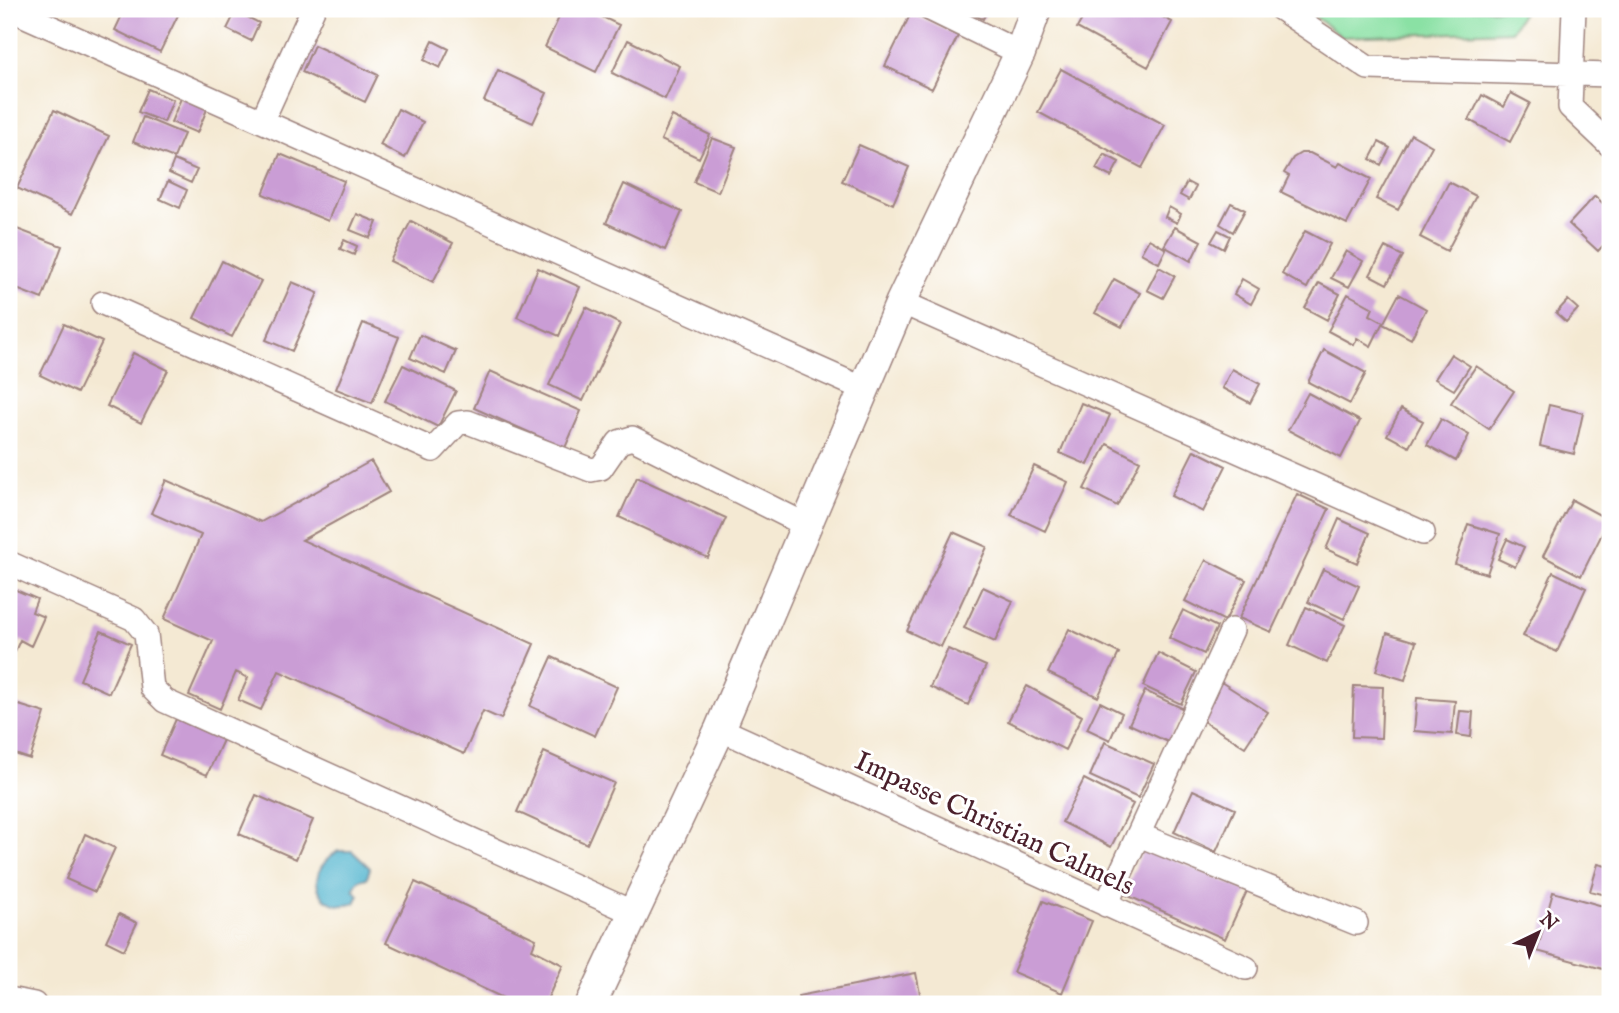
<svg xmlns="http://www.w3.org/2000/svg" width="1619" height="1013" font-family="'IM FELL English',serif">
  <style>
    .green { fill: #8ae1a4; stroke: #6a8068; stroke-width: 2 }
    .water { fill: #4fb4ce; stroke: #4c6a7c; stroke-width: 2 }
    .building { fill: #ca9dd5 }
    .lines { fill: none; stroke-linecap: round; stroke-linejoin: round }
    .minor-casing { stroke: #9f847f; stroke-width: 26 }
    .tertiary-casing { stroke: #9f847f; stroke-width: 33 }
    .minor { stroke: #fff; stroke-width: 23 }
    .tertiary { stroke: #fff; stroke-width: 30 }
    .labels { text-anchor: middle; stroke-width: 6; stroke-linejoin: round; paint-order: stroke }
    .street-label { font-size: 28px; fill: #4a1f2b; stroke: #fff }
  </style>
  <rect width="100%" height="100%" fill="#fff"/>
  <filter id="ink" filterUnits="userSpaceOnUse"><feTurbulence type="fractalNoise" baseFrequency=".0143" numOctaves="2"/><feDisplacementMap in="SourceGraphic" scale="14" xChannelSelector="R" yChannelSelector="G"/><feConvolveMatrix kernelMatrix="1 2 1 2 8 2 1 2 1" color-interpolation-filters="sRGB"/></filter>
  <filter id="wash" filterUnits="userSpaceOnUse"><feTurbulence type="fractalNoise" baseFrequency=".00686" numOctaves="4" result="noise"/><feDisplacementMap in="SourceGraphic" scale="28" xChannelSelector="R" yChannelSelector="G"/><feGaussianBlur stdDeviation="1.57" result="paint"/><feColorMatrix in="noise" values="0 0 0 0 0 0 0 0 0 0 0 0 0 0 0 0 0 1.4 0 .05"/><feComposite in="paint" operator="in"/></filter>
  <g filter="url(#wash)">
    <rect width="100%" height="100%" fill="#f4e9d3"/>
    <!-- green -->
    <path class="green" d="M1305,9H1525L1511,31L1342,37Z"/>
    <!-- water -->
    <path class="water" d="M338,851H352L370,868L367,878L359,880L353,890L359,895L355,903C324,915 297,877 338,851Z"/>
    <g id="blocks">
      <!-- building -->
      <path class="building" d="M125,9H181L160,52L115,30Z
        M563,9H586L619,25L596,72L545,47Z
        M961,9H988L983,19Z
        M1088,9H1148L1172,22L1148,67L1077,28Z
        M236,11L259,23L251,41L227,29Z
        M911,13L958,36L932,89L885,66Z
        M628,40L680,66L665,99L612,73Z
        M433,41L449,49L440,68L424,60Z
        M314,45L378,75L365,102L302,72Z
        M1061,69L1165,125L1142,168L1038,112Z
        M498,70L547,93L533,123L484,101Z
        M148,89L173,100L164,122L138,112Z
        M1511,93L1530,103L1510,142L1469,120L1482,95L1504,107Z
        M182,96L208,107L197,133L171,122Z
        M398,109L423,122L405,158L380,145Z
        M54,110L109,136L72,214L17,188Z
        M672,116L710,135L699,158L661,140Z
        M143,117L184,134L174,158L133,142Z
        M1411,134L1432,146L1398,210L1376,199Z
        M712,138L736,147L718,192L694,182Z
        M1379,142L1390,148L1381,165L1370,159Z
        M859,145L909,167L893,204L842,181Z
        M1301,153H1310L1337,167L1340,163L1371,179L1347,224L1281,192L1289,176L1284,173L1293,158Z
        M280,154L344,181L328,221L263,194Z
        M1104,154L1119,162L1111,177L1096,169Z
        M174,160L197,170L191,183L169,173Z
        M168,181L187,190L180,208L160,199Z
        M1187,182L1196,187L1189,200L1180,195Z
        M1449,182L1476,196L1447,251L1420,237Z
        M624,184L682,212L665,250L606,223Z
        M1595,196L1610,210V238L1598,251L1569,224Z
        M1231,203L1245,210L1233,232L1220,224Z
        M1169,207L1181,214L1177,223L1165,217Z
        M357,214L377,222L370,238L350,230Z
        M411,221L453,243L433,282L390,261Z
        M9,226L62,246L42,299L9,286Z
        M1175,227L1201,241L1191,261L1164,246Z
        M1218,230L1230,236L1224,249L1211,242Z
        M1305,231L1330,244L1307,288L1282,274Z
        M1149,239L1166,249L1159,263L1141,253Z
        M344,240L357,246L354,255L340,249Z
        M1385,247L1403,256L1387,284L1370,275Z
        M1346,251L1363,261L1349,287L1331,278Z
        M222,261L261,281L232,337L194,318Z
        M1159,267L1175,276L1163,298L1147,290Z
        M538,268L580,287L559,336L517,317Z
        M1114,279L1140,293L1122,327L1095,313Z
        M1242,279L1259,289L1251,304L1234,294Z
        M292,282L318,293L292,351L266,340Z
        M1319,283L1340,294L1327,320L1305,308Z
        M1348,294L1373,308L1370,315L1383,322L1371,346L1357,338L1354,345L1328,331Z
        M1399,294L1426,309L1411,339L1383,324Z
        M1568,300L1578,309L1566,322L1556,313Z
        M586,307L620,324L583,401L549,385Z
        M363,323L399,337L372,403L336,389Z
        M64,324L102,342L77,393L40,375Z
        M420,335L456,351L446,374L410,358Z
        M1324,350L1366,373L1350,404L1308,382Z
        M133,353L168,370L141,423L107,406Z
        M1451,354L1470,366L1454,390L1435,379Z
        M403,365L456,391L438,427L385,401Z
        M1476,366L1514,391L1489,429L1451,403Z
        M1232,369L1260,384L1250,403L1222,388Z
        M490,371L581,411L565,448L474,408Z
        M1308,393L1360,421L1341,458L1288,430Z
        M1081,403L1110,415L1088,465L1060,453Z
        M1549,405L1583,413L1574,454L1540,446Z
        M1401,409L1423,421L1409,447L1387,435Z
        M1441,419L1469,435L1456,461L1427,445Z
        M1107,444L1140,461L1117,506L1084,489Z
        M1194,450L1226,466L1203,512L1171,496Z
        M371,461L389,492L302,540L534,644L501,719L483,711L464,754L279,671L261,710L238,700L248,678L236,672L220,709L189,695L213,641L164,619L201,535L151,513L166,480L261,522Z
        M1034,466L1068,482L1045,531L1011,515Z
        M637,477L726,518L708,558L619,517Z
        M1297,494L1329,509L1271,632L1239,618Z
        M1572,500L1609,520L1581,576L1543,556Z
        M1339,519L1370,533L1357,563L1326,549Z
        M1468,524L1500,534L1487,574L1455,564Z
        M953,532L987,547L941,647L907,631Z
        M1507,539L1524,547L1515,567L1498,559Z
        M1206,560L1246,580L1225,621L1185,601Z
        M1323,569L1359,586L1344,619L1308,602Z
        M1553,572L1586,588L1557,652L1523,636Z
        M9,587L37,599L32,612L44,617L31,646L20,640L13,656L9,654Z
        M983,587L1013,601L995,642L964,628Z
        M1306,607L1345,625L1327,663L1289,645Z
        M1183,610L1217,627L1204,654L1169,638Z
        M1069,629L1119,653L1098,697L1048,673Z
        M101,631L131,644L109,693L80,680Z
        M1387,633L1416,642L1405,680L1376,671Z
        M948,649L986,666L968,705L930,687Z
        M1158,653L1196,672L1181,704L1143,686Z
        M552,657L617,687L595,736L530,706Z
        M1221,682L1268,712L1245,747L1198,718Z
        M1027,686L1082,716L1065,750L1008,721Z
        M1354,686L1383,687L1381,738L1352,737Z
        M1145,691L1184,709L1168,742L1129,724Z
        M1417,698L1455,701L1452,734L1414,731Z
        M9,702L45,713L30,759L9,752Z
        M1100,702L1122,713L1110,740L1087,729Z
        M1460,711L1473,712L1471,737L1457,735Z
        M176,719L223,740L207,775L160,755Z
        M1105,742L1154,764L1138,798L1090,776Z
        M544,752L614,783L587,844L517,812Z
        M1084,779L1133,804L1111,847L1062,822Z
        M1193,790L1235,809L1216,852L1174,832Z
        M256,795L313,820L296,859L239,834Z
        M85,834L115,848L95,892L66,879Z
        M1144,847L1247,891L1225,939L1124,894Z
        M1598,864L1610,867V896L1590,891Z
        M415,882L536,939L532,949L563,965L545,1004H516L386,943Z
        M1553,892L1610,908V971L1537,951Z
        M1043,901L1092,921L1062,993L1013,972Z
        M119,914L137,923L124,950L106,941Z
        M916,973L922,1004H800L798,996Z"/>
    </g>
  </g>
  <g filter="url(#ink)">
    <use href="#blocks" fill-opacity="0" stroke="#9f847f" stroke-width="2"/>
    <g class="lines">
      <defs>
        <path id="minor" d="M10,9L864,389
          M930,9L1020,53
          M1281,9L1368,68L1610,75
          M1574,9L1570,107L1610,145
          M262,121L313,9
          M901,302L1423,533
          M103,303L433,450L458,423L468,422L591,470L601,468L619,442L632,438L806,525
          M9,563L134,619L146,634L152,688L165,701L634,913
          M720,729L1246,968
          M1139,835L1356,923
          M1106,905L1232,630
          M9,999L34,1004"/>
        <path id="tertiary" d="M591,1004L720,729L901,302L1020,53L1036,9"/>
      </defs>
      <!-- minor casing -->
      <use href="#minor" class="minor-casing"/>
      <!-- tertiary casing -->
      <use href="#tertiary" class="tertiary-casing"/>
      <!-- minor -->
      <use href="#minor" class="minor"/>
      <!-- tertiary -->
      <use href="#tertiary" class="tertiary"/>
    </g>
  </g>
  <g class="labels">
    <!-- street labels -->
    <g class="street-label">
      <text transform="translate(995 822) rotate(25)" y="10">Impasse Christian Calmels</text>
    </g>
  </g>
  <!-- margin -->
  <rect width="1619" height="1013" fill="none" stroke="#fff" stroke-width="35"/>
  <!-- north arrow -->
  <g transform="translate(1538 933) rotate(43)" stroke="#ffffff" stroke-width="5" paint-order="stroke">
  <path d="M0-5L12 26L0 18L-12 26Z" fill="#4a1f2b"/>
  <text y="-10" font-size="19" font-weight="bold" text-anchor="middle" fill="#4a1f2b">N</text>
  </g>
</svg>
